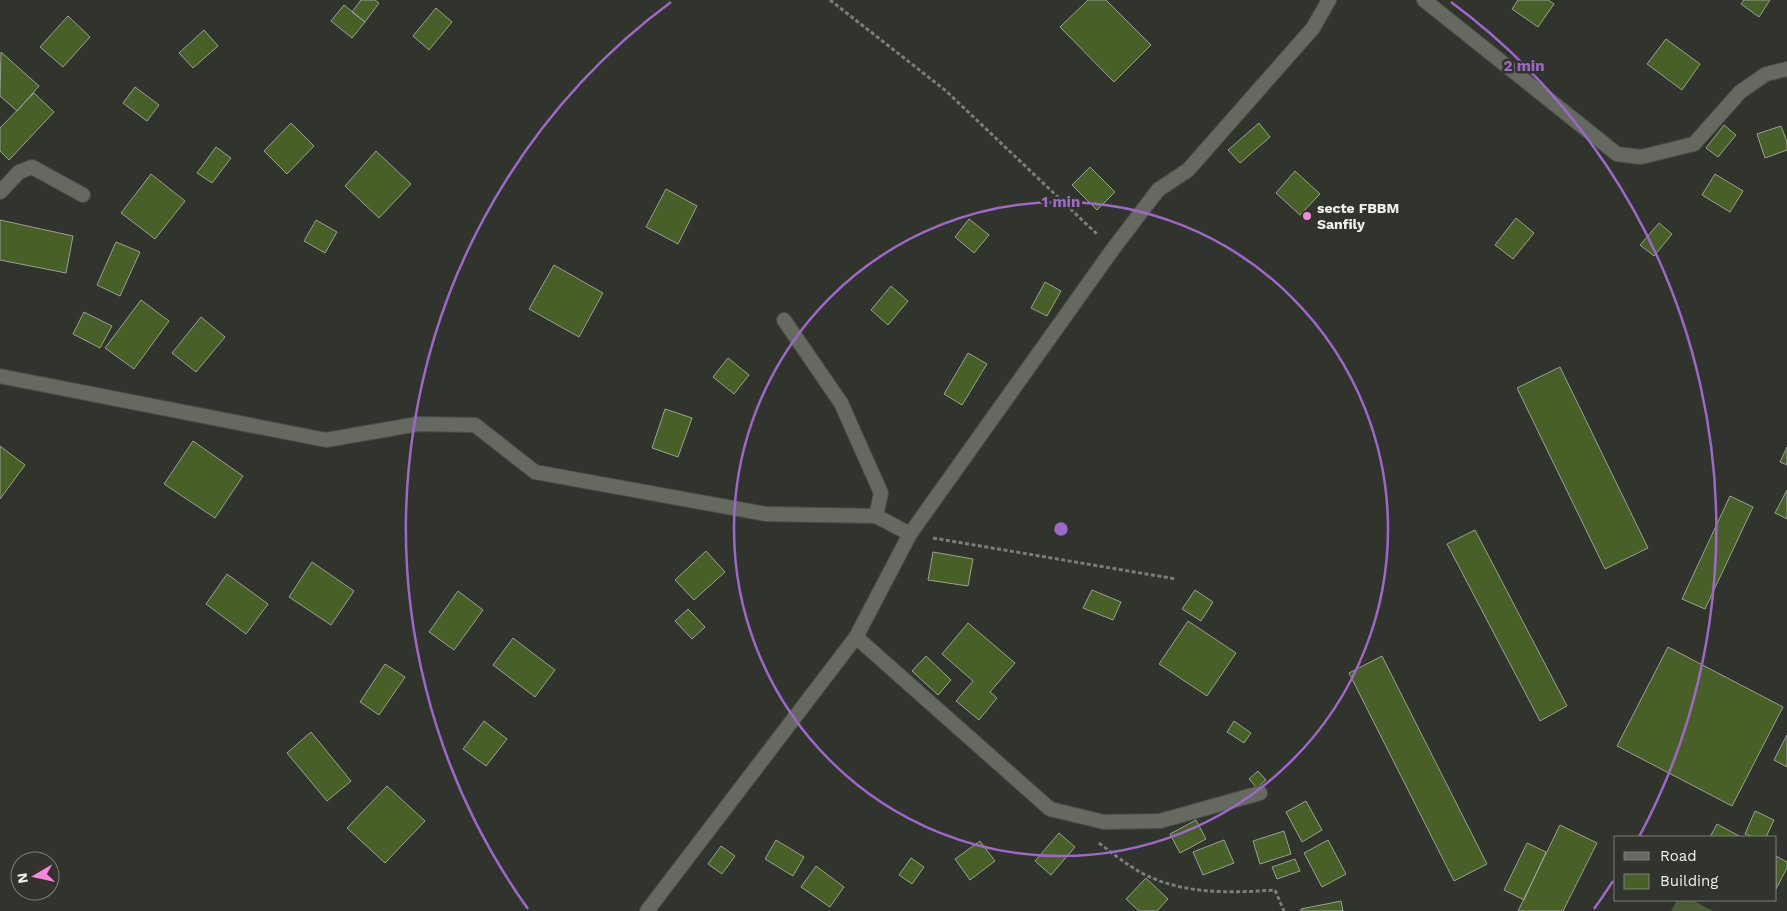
<svg xmlns="http://www.w3.org/2000/svg" width="1787" height="911" font-family="'Work Sans',sans-serif">
  <style>
    .green { fill: #4c5b38 }
    .building { fill: #495f28; stroke: #9ba095 }
    .lines { fill: none; stroke-linecap: round; stroke-linejoin: round }
    .service-casing { stroke: #4b4f48; stroke-width: 16 }
    .minor-casing { stroke: #4b4f48; stroke-width: 16 }
    .path { stroke: #7a7e77; stroke-width: 3; stroke-dasharray: 4 2.5; stroke-linecap: butt }
    .service { stroke: #65695f; stroke-width: 14 }
    .minor { stroke: #65695f; stroke-width: 14 }
    .ring { fill: none; stroke: #9e67cc; stroke-width: 2.5 }
    .poi-dot { fill: #fe85df; stroke: #30342c; stroke-width: 2 }
    .labels { text-anchor: middle; stroke-width: 5; stroke-linejoin: round; paint-order: stroke }
    .poi-label { font-size: 14px; font-weight: bold; fill: #eef0eb; stroke: #30342c; text-anchor: start }
    .centre { fill: #9e67cc; stroke: #30342c; stroke-width: 2.5 }
    .ring-label { font-size: 15px; text-anchor: middle; font-weight: bold; fill: #9e67cc; stroke: #30342c; stroke-width: 5; stroke-linejoin: round; paint-order: stroke }
  </style>
  <rect width="100%" height="100%" fill="#30342c"/>
  <!-- green -->
  <path class="green" d="M1677,900H1692L1713,911H1671Z"/>
  <!-- building -->
  <path class="building" d="M361,0H375L379,3L365,22L352,12Z
    M1088,0H1106L1151,45L1114,82L1060,27Z
    M1518,0H1548L1554,4L1538,27L1512,9Z
    M1744,0H1770L1759,17L1741,4Z
    M344,5L365,22L352,38L331,21Z
    M436,8L452,22L429,50L413,36Z
    M68,16L90,37L63,67L40,47Z
    M204,30L218,46L193,68L179,53Z
    M1666,39L1700,64L1682,90L1647,64Z
    M1,52L39,86L17,111L0,96Z
    M135,87L159,105L147,121L123,103Z
    M34,93L54,112L9,160L0,151V128Z
    M291,123L314,146L287,174L264,151Z
    M1259,123L1270,137L1240,163L1228,150Z
    M1724,125L1736,135L1718,157L1706,148Z
    M1781,126L1787,142V150L1765,158L1757,134Z
    M216,147L231,158L212,183L197,173Z
    M376,151L411,184L379,218L345,186Z
    M1090,167L1115,192L1097,210L1072,185Z
    M1295,171L1320,194L1300,215L1276,193Z
    M151,174L185,201L155,239L121,213Z
    M1715,174L1743,191L1730,212L1702,195Z
    M666,189L697,206L678,244L646,227Z
    M1516,218L1534,233L1513,259L1495,245Z
    M969,219L989,235L974,253L955,237Z
    M0,220L73,236L66,273L0,260Z
    M316,220L337,232L325,253L304,241Z
    M1659,223L1672,234L1654,256L1640,245Z
    M116,242L140,252L120,296L97,285Z
    M554,265L603,293L579,337L529,309Z
    M1045,282L1061,291L1047,316L1031,308Z
    M891,286L908,301L888,325L871,310Z
    M141,300L169,321L134,369L105,348Z
    M84,312L112,326L100,348L73,334Z
    M201,317L225,337L196,372L172,353Z
    M968,353L987,364L962,405L944,394Z
    M728,358L749,375L734,394L713,377Z
    M1560,367L1648,548L1605,569L1517,388Z
    M665,409L692,418L678,457L652,448Z
    M193,441L243,476L215,518L164,484Z
    M0,446L25,465L0,499Z
    M1787,447V465L1780,462Z
    M1787,490V519L1775,513Z
    M1730,496L1753,507L1705,609L1682,599Z
    M1475,530L1567,706L1540,721L1447,544Z
    M706,551L725,572L694,600L675,580Z
    M933,552L973,559L968,586L928,580Z
    M312,562L354,591L331,625L289,597Z
    M227,574L268,604L246,634L206,604Z
    M1092,590L1121,602L1113,620L1083,608Z
    M1195,590L1213,602L1201,621L1182,609Z
    M458,591L483,610L454,650L429,632Z
    M688,609L705,627L692,639L675,621Z
    M1188,621L1236,653L1207,696L1159,664Z
    M968,623L1015,663L990,692L997,698L979,720L956,701L973,681L942,654Z
    M513,638L555,670L535,697L493,665Z
    M1668,647L1783,707L1732,806L1617,746Z
    M926,656L951,680L938,695L912,671Z
    M1382,656L1487,864L1454,881L1349,673Z
    M385,664L405,677L379,715L360,702Z
    M484,721L507,739L486,766L463,749Z
    M1234,721L1251,733L1244,743L1227,732Z
    M311,732L351,781L327,801L287,753Z
    M1787,735V767L1774,760Z
    M1258,771L1266,780L1257,788L1249,779Z
    M387,786L425,821L385,863L347,828Z
    M1306,801L1322,830L1302,842L1286,812Z
    M1755,811L1774,820L1766,837H1753L1745,834Z
    M1196,820L1206,839L1180,853L1170,834Z
    M1717,824L1741,837H1710Z
    M1560,825L1597,843L1563,911H1518Z
    M1284,831L1291,854L1260,864L1253,841Z
    M1059,833L1075,847L1051,875L1035,861Z
    M776,840L804,857L793,876L765,859Z
    M1224,840L1234,863L1203,875L1193,852Z
    M1328,840L1346,874L1322,887L1304,853Z
    M980,841L995,861L970,880L955,859Z
    M1527,843L1546,852L1524,900L1504,890Z
    M721,846L735,856L722,874L708,864Z
    M1776,856L1787,862V868L1776,889Z
    M911,858L924,867L912,884L899,875Z
    M1295,859L1300,871L1277,879L1272,867Z
    M816,866L844,887L830,907L801,887Z
    M1146,878L1168,899L1157,911H1139L1126,899Z
    M1341,901L1343,911H1301V909Z"/>
  <g class="lines">
    <defs>
      <path id="service" d="M5,187L19,172L32,167L83,195"/>
      <path id="minor" d="M1424,0L1617,154L1641,157L1694,144L1740,92L1766,74L1787,69
        M0,192L5,187
        M784,320L841,403L881,493L876,516
        M0,376L326,440L418,424L475,425L535,472L766,514L876,516L910,534
        M856,637L1050,809L1104,822L1160,821L1260,793
        M647,911L856,637L910,534L1113,249L1158,190L1188,170L1313,28L1329,0"/>
    </defs>
    <!-- service casing -->
    <use href="#service" class="service-casing"/>
    <!-- minor casing -->
    <use href="#minor" class="minor-casing"/>
    <!-- path -->
    <path class="path" d="M830,0L945,90L1098,235
      M933,538L1176,579
      M1099,843C1112,853 1126,864 1140,872C1182,895 1229,893 1275,890L1284,911"/>
    <!-- service -->
    <use href="#service" class="service"/>
    <!-- minor -->
    <use href="#minor" class="minor"/>
  </g>
  <!-- distance rings -->
  <g class="ring">
    <circle cx="1061" cy="529" r="327"/>
    <path d="M1613 881A655 655 0 0 1 1594 909M528 909A655 655 0 0 1 671 2M1451 2A655 655 0 0 1 1639 837"/>
  </g>
  <!-- markers -->
  <circle class="poi-dot" cx="1307" cy="216" r="5"/>
  <g class="labels">
    <!-- poi labels -->
    <g class="poi-label">
      <text x="1317" y="213">secte FBBM<tspan x="1317" dy="16">Sanfily</tspan></text>
    </g>
  </g>
  <circle cx="1061" cy="529" r="8" class="centre"/>
  <g class="ring-label">
    <text x="1524" y="71">2 min</text>
    <text x="1061" y="207">1 min</text>
  </g>
  <!-- legend -->
  <rect x="1614" y="836" width="162" height="65" fill="#30342c" stroke="#7c7f78"/>
  <rect x="1624" y="852" width="25" height="8" fill="#65695f" stroke="#7c7f78"/>
  <text x="1660" y="861" font-size="15" fill="#eef0eb">Road</text>
  <rect x="1624" y="874" width="25" height="15" fill="#495f28" stroke="#7c7f78"/>
  <text x="1660" y="886" font-size="15" fill="#eef0eb">Building</text>
  <!-- north arrow -->
  <g transform="translate(35 876) rotate(261)"><circle r="24" fill="#30342c" stroke="#7c7f78"/>
  <path d="M0-4L9 19L0 12L-9 19Z" fill="#fe85df"/>
  <text y="-8" font-size="14" font-weight="bold" text-anchor="middle" fill="#eef0eb">N</text>
  </g>
</svg>
